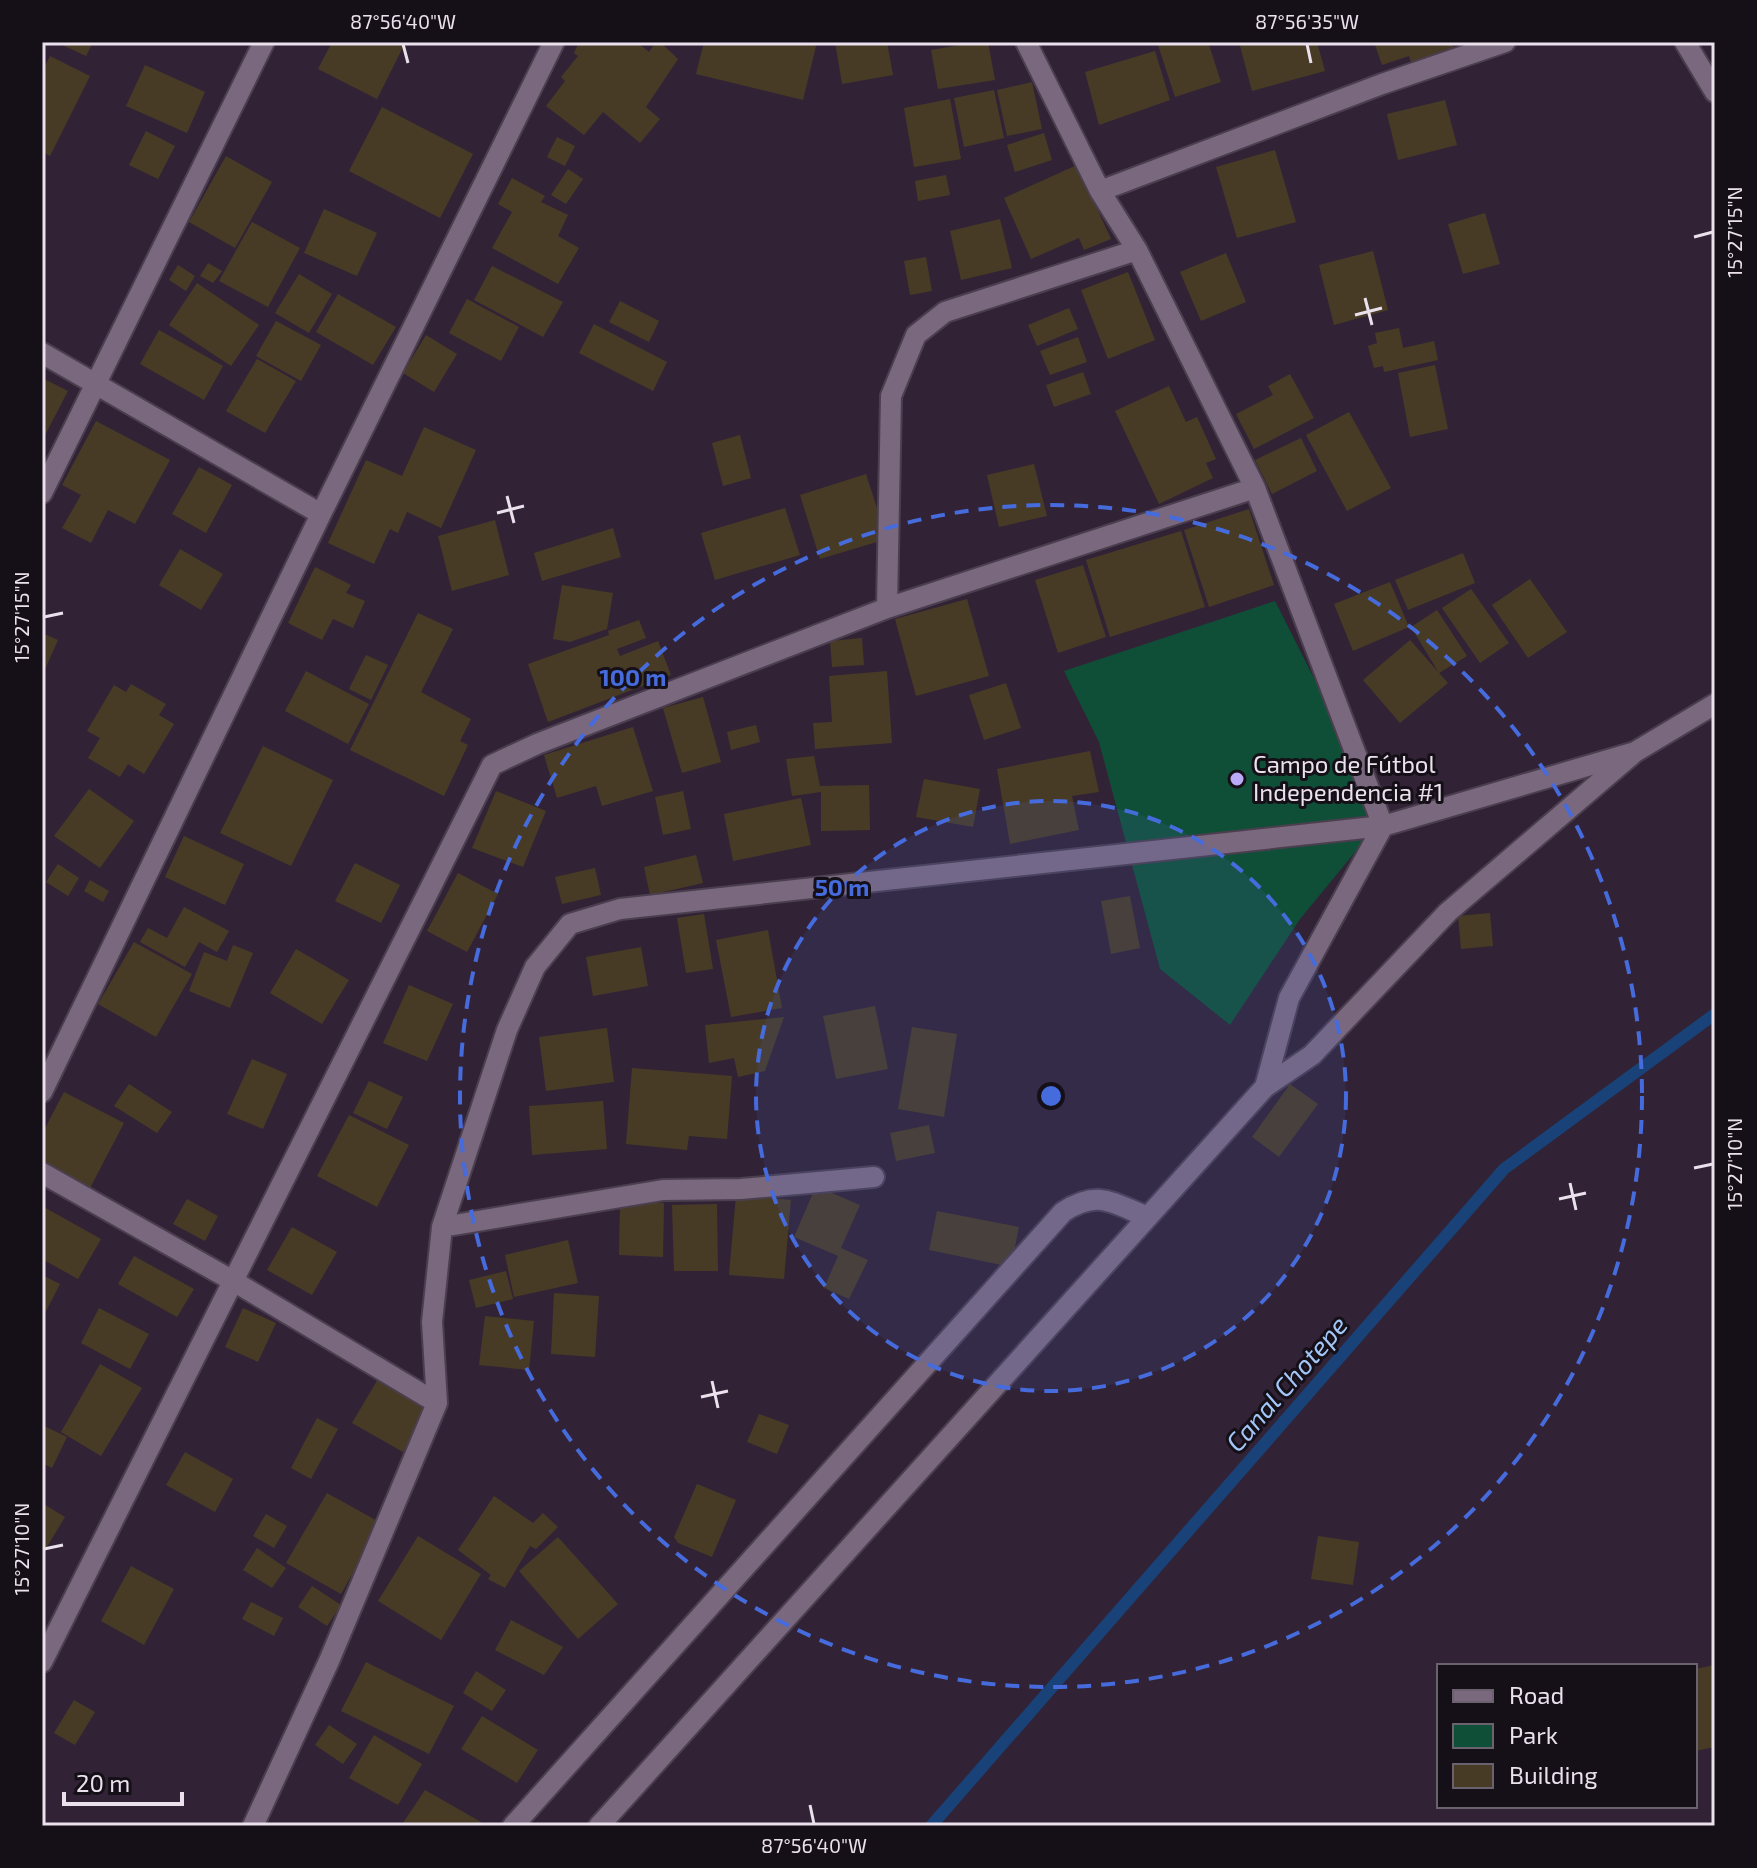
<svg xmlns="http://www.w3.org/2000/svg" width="1757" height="1868" font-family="'Exo 2',sans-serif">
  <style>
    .green { fill: #104f37 }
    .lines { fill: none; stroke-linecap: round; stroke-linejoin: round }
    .stream { stroke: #194279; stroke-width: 12 }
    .building { fill: #483b26 }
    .minor-casing { stroke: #4b3f4f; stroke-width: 24 }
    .minor { stroke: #79687e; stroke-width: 20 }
    .ticks { fill: none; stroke: #eae1ed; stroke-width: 3 }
    .ring { fill: none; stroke: #466bdc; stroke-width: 4; stroke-dasharray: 14 10 }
    .poi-dot { fill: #b9abf7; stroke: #150f17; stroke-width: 3 }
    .labels { text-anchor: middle; stroke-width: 6; stroke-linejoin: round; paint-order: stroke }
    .poi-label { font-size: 24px; fill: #eae1ed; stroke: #150f17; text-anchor: start }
    .water-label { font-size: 26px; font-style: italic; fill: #a3c6f8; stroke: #150f17 }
    .centre { fill: #466bdc; stroke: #150f17; stroke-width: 4 }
    .ring-label { font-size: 24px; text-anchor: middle; font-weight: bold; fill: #466bdc; stroke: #150f17; stroke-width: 6; stroke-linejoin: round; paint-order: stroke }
    .neatline { fill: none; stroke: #eae1ed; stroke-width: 3 }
    .ticks-label { font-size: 20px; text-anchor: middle; fill: #eae1ed }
  </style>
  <rect width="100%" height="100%" fill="#312335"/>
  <!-- green -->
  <path class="green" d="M1275,601L1384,817L1300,919L1230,1025L1160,969L1099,742L1064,671Z"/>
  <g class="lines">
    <!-- stream -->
    <path class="stream" d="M931,1826L1504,1169L1715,1014"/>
  </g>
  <!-- building -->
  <path class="building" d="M56,42H93L86,56Z
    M332,42H398L404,45L377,99L318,69Z
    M579,42H637L649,52L656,42H660L678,59L646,107L660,119L640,143L603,112L584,135L546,106L565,81L561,77L578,56L574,53Z
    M704,42H817L803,100L696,74Z
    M835,42H887L893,75L842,84Z
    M978,42H988L995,80L938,89L931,50Z
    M1157,42H1208L1221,82L1175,97Z
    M1239,42H1317L1325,71L1252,91Z
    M1374,42H1452L1455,52L1412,66L1409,56L1382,65Z
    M1155,51L1170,100L1099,125L1085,72Z
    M50,56L90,76L50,156L42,152V72Z
    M145,65L205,92L187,133L126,106Z
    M1032,82L1042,129L1007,136L997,90Z
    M994,90L1004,138L964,147L954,98Z
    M950,99L961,159L914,167L904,108Z
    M1445,100L1457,145L1398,160L1387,114Z
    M382,107L473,154L440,218L349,171Z
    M146,131L175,146L158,179L129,165Z
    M1044,133L1052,160L1015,172L1007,145Z
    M557,137L575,146L565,166L547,157Z
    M1275,150L1296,222L1237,238L1216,167Z
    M226,156L272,182L235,248L189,222Z
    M1077,165L1111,239L1084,250L1079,238L1031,259L1004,198Z
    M568,169L583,179L566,204L551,195Z
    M946,175L950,195L918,201L915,181Z
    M512,178L545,196L541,202L568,215L558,236L579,248L558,284L492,248L512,212L498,204Z
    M324,209L377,233L357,276L304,253Z
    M1485,213L1500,264L1463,274L1448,224Z
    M1000,219L1012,268L961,280L950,231Z
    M252,222L300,248L268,307L219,281Z
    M1373,251L1388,310L1334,325L1319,265Z
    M1226,253L1246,302L1201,321L1180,272Z
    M926,257L932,291L910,295L904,261Z
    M208,263L222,271L213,283L200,276Z
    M178,265L195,276L186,291L169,280Z
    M492,266L563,302L543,337L474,300Z
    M1128,272L1155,340L1108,359L1081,290Z
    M299,274L332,294L309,333L275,313Z
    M197,283L259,325L231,366L169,325Z
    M338,294L396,327L373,365L316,332Z
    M467,299L519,327L501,361L449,333Z
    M620,301L659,321L649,342L609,322Z
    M1069,308L1078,329L1037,346L1028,325Z
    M276,321L321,345L301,381L256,356Z
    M594,324L667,362L653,391L579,353Z
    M1399,328L1403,348L1434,341L1438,360L1384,372L1383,366L1374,368L1368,346L1377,343L1375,333Z
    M159,330L223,366L204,400L140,364Z
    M426,335L457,354L434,392L403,373Z
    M1078,337L1087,362L1050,375L1040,351Z
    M257,359L296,381L265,433L226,411Z
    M1435,365L1448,429L1410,437L1398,373Z
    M1083,372L1091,394L1054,407L1046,385Z
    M1290,374L1314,418L1254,449L1236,414L1273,395L1268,386Z
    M42,378L68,391L42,441Z
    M1169,386L1186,422L1197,417L1216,459L1206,463L1213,478L1159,504L1115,411Z
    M1349,412L1391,488L1347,511L1306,435Z
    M96,421L170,460L135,524L108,510L91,543L62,528L81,495L62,485Z
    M424,427L476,450L441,528L407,512L398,533L390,529L374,564L328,543L366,460L402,476Z
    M740,435L751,478L723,486L712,443Z
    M1301,438L1317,471L1272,494L1255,460Z
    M1034,464L1047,516L999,527L987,475Z
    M199,467L232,485L206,533L172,514Z
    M866,474L887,539L820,559L800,495Z
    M785,508L800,555L715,580L701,533Z
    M1249,509L1274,585L1209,607L1184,530Z
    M495,520L509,575L452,591L438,536Z
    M613,528L621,557L542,581L534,553Z
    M1181,531L1205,607L1110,637L1086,560Z
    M180,549L223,574L201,610L159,585Z
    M1463,553L1475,583L1408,610L1395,580Z
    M1083,565L1106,637L1058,653L1035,580Z
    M315,567L351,585L346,593L365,601L353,628L333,619L322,640L288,623Z
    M1530,579L1567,632L1528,658L1492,605Z
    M1390,582L1409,627L1353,651L1334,604Z
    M562,585L613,593L607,629L570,642L553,639Z
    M1471,589L1509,643L1480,663L1442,608Z
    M967,599L989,676L916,696L895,619Z
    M1437,610L1467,656L1439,673L1411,627Z
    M418,613L453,629L421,692L471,719L460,741L468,745L444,796L350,750Z
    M639,620L646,638L617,649L620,656L658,641L671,675L548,722L528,664L609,635L608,631Z
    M42,633L58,640L42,676Z
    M862,638L864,665L832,667L830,641Z
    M1410,640L1448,683L1400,723L1363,680Z
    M366,655L388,665L371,700L349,689Z
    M306,671L369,704L348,744L285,711Z
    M887,671L892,743L815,749L813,723L832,722L829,676Z
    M1006,683L1021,728L984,740L969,695Z
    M131,684L166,704L159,715L174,724L144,774L128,764L120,777L88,758L100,738L87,731L114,685L126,692Z
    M703,697L721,762L682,773L663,708Z
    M756,725L760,742L731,750L727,732Z
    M633,727L653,791L602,806L596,786L557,798L544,755Z
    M263,746L333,780L291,866L220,833Z
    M1090,751L1099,792L1072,796L1079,830L1010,844L997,769Z
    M814,756L820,786L869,785L870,830L821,831V792L792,796L786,759Z
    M924,779L980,789L973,827L916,817Z
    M89,789L134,821L100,868L54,836Z
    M496,791L546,811L523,867L472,848Z
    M683,791L691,829L663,835L655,797Z
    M801,798L811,845L733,861L724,814Z
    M184,836L244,864L225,905L165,877Z
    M696,855L703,883L650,895L644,867Z
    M355,863L400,885L381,923L335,901Z
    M58,864L79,878L68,896L46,882Z
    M595,868L601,895L562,904L555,877Z
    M458,873L498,894L467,952L427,931Z
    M90,880L109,891L103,902L84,891Z
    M1130,896L1140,948L1111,954L1101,901Z
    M184,907L229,931L217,952L199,942L185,967L140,942L148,928L167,938Z
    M1490,913L1493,946L1461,949L1458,916Z
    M704,914L713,969L686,973L677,918Z
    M768,930L782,1008L731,1017L716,940Z
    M134,942L192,974L156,1037L98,1004Z
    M233,945L253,953L230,1008L189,991L204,952L227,961Z
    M641,947L648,986L593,996L586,957Z
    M296,949L349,980L322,1024L270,993Z
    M409,985L453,1004L427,1061L383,1043Z
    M875,1006L888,1069L836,1079L823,1016Z
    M784,1017L765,1071L738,1077L734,1058L709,1063L705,1025Z
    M912,1027L957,1034L944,1117L898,1109Z
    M607,1028L614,1082L546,1091L539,1037Z
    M252,1059L287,1074L263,1129L227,1114Z
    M632,1068L732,1076L727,1139L689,1136L687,1150L626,1144Z
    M369,1081L403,1097L387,1129L353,1113Z
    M129,1084L172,1112L157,1133L114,1106Z
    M1290,1084L1318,1104L1279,1157L1252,1137Z
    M64,1092L124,1123L89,1190L42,1166V1134Z
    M603,1101L607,1149L532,1155L529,1106Z
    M349,1115L409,1145L377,1207L317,1176Z
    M929,1125L935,1153L896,1161L890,1133Z
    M816,1186L860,1205L841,1248L868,1260L849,1299L824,1288L838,1256L794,1237Z
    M736,1195L791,1200L784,1279L729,1275Z
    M187,1199L218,1216L205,1241L173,1224Z
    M620,1201L664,1203L663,1257L619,1255Z
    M717,1204L718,1271H674L672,1205Z
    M42,1206L101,1239L78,1279L42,1259Z
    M937,1211L1019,1227L1011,1267L929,1250Z
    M292,1227L337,1252L312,1295L267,1270Z
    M568,1240L578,1283L514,1297L505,1255Z
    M134,1256L194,1289L177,1317L118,1284Z
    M506,1271L513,1299L476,1308L469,1280Z
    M42,1275L60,1284L42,1319Z
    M554,1293L599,1296L595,1357L551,1354Z
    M99,1308L149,1334L130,1369L81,1343Z
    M243,1308L276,1323L258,1362L225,1347Z
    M485,1316L534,1321L529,1370L479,1365Z
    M100,1364L142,1388L101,1456L61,1432Z
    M378,1379L429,1408L403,1452L352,1423Z
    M759,1414L789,1425L777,1454L747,1442Z
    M317,1418L338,1429L311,1479L291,1468Z
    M42,1425L67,1437L52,1468L42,1463Z
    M185,1452L233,1479L215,1512L166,1485Z
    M697,1484L736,1500L712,1557L678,1543L674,1537Z
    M327,1493L381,1523L341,1594L286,1563Z
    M494,1496L533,1523L543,1513L558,1527L536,1549L530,1546L505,1588L488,1579L491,1575L458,1550Z
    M42,1503L65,1517L42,1555Z
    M266,1514L287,1526L274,1548L253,1536Z
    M418,1536L481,1574L441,1640L378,1601Z
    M1318,1536L1359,1542L1353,1585L1311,1579Z
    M558,1537L618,1604L578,1639L519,1571Z
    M257,1548L286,1568L272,1588L243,1570Z
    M131,1566L174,1589L144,1645L101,1621Z
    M312,1586L341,1605L327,1626L298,1607Z
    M251,1602L283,1618L274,1636L242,1619Z
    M511,1620L563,1647L544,1675L495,1650Z
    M366,1662L454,1706L429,1754L341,1711Z
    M1715,1665V1747L1695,1751V1669Z
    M476,1671L506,1690L492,1711L463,1693Z
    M74,1700L95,1712L75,1745L54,1733Z
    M482,1716L538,1750L517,1783L461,1749Z
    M329,1725L357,1744L343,1764L315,1745Z
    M374,1735L422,1764L398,1805L349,1778Z
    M425,1790L481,1822L480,1826H401Z"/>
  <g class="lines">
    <defs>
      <path id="minor" d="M1026,42L1100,191L1137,250L1255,488L1383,826L1289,998L1265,1087
        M1685,42L1715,92
        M1100,191L1382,84L1505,42
        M42,353L321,514
        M42,493L264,42
        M887,608L891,396L916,335L945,312L1137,250
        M42,1092L321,514L554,42
        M42,1173L235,1282L437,1403
        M442,1227L663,1190L741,1189L874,1177
        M42,1662L492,765L537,744L887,608L1255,488
        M253,1826L329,1661L437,1403L432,1322L442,1227L507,1030L535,967L570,924L620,909L1383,826L1635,752
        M513,1826L1063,1212C1098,1189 1112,1203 1148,1217
        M599,1826L1265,1087L1312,1055L1448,912L1635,752L1715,704"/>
    </defs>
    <!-- minor casing -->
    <use href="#minor" class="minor-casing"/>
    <!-- minor -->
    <use href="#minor" class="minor"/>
  </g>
  <!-- ticks -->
  <path class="ticks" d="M403,44L408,63M1307,44L1311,63M1694,237L1713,232M1365,298L1372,325M1355,315L1382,308M507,496L514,523M497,513L524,506M44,617L63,613M1694,1168L1713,1164M1570,1183L1576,1210M1559,1199L1586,1193M712,1381L718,1408M701,1397L728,1391M44,1549L63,1545M810,1805L814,1824"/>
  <!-- distance rings -->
  <circle cx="1051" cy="1096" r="295" fill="#466bdc" fill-opacity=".12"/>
  <g class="ring">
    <circle cx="1051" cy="1096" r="295"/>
    <circle cx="1051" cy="1096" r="591"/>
  </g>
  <!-- markers -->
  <circle class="poi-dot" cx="1237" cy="779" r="8"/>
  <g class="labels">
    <!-- poi labels -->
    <g class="poi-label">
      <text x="1253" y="773">Campo de Fútbol<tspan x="1253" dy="28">Independencia #1</tspan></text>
    </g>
    <!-- water labels -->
    <g class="water-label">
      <text transform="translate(1287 1384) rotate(-49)" y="9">Canal Chotepe</text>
    </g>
  </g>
  <circle cx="1051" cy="1096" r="12" class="centre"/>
  <g class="ring-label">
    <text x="633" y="686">100 m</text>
    <text x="842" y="896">50 m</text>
  </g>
  <!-- border -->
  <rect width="1757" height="1868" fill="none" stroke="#150f17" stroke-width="88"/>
  <!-- legend -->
  <rect x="1437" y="1664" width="260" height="144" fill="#150f17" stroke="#6a636d" stroke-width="2"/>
  <rect x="1453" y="1690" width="40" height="12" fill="#79687e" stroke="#6a636d" stroke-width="2"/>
  <text x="1509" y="1704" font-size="24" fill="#eae1ed">Road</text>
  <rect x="1453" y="1724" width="40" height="24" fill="#104f37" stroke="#6a636d" stroke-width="2"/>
  <text x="1509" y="1744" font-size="24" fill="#eae1ed">Park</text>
  <rect x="1453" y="1764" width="40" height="24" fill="#483b26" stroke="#6a636d" stroke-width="2"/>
  <text x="1509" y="1784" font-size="24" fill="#eae1ed">Building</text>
  <!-- scale -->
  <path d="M64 1792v12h118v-12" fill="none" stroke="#eae1ed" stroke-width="4"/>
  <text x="76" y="1792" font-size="24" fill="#eae1ed" stroke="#150f17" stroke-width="6" paint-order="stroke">20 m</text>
  <rect x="44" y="44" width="1669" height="1780" class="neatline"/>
  <g class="ticks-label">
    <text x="403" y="29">87°56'40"W</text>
    <text x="1307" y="29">87°56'35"W</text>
    <text transform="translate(1735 232) rotate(-90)" y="7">15°27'15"N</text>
    <text transform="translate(22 617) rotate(-90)" y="7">15°27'15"N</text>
    <text transform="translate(1735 1164) rotate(-90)" y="7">15°27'10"N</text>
    <text transform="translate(22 1549) rotate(-90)" y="7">15°27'10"N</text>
    <text x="814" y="1853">87°56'40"W</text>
  </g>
</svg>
